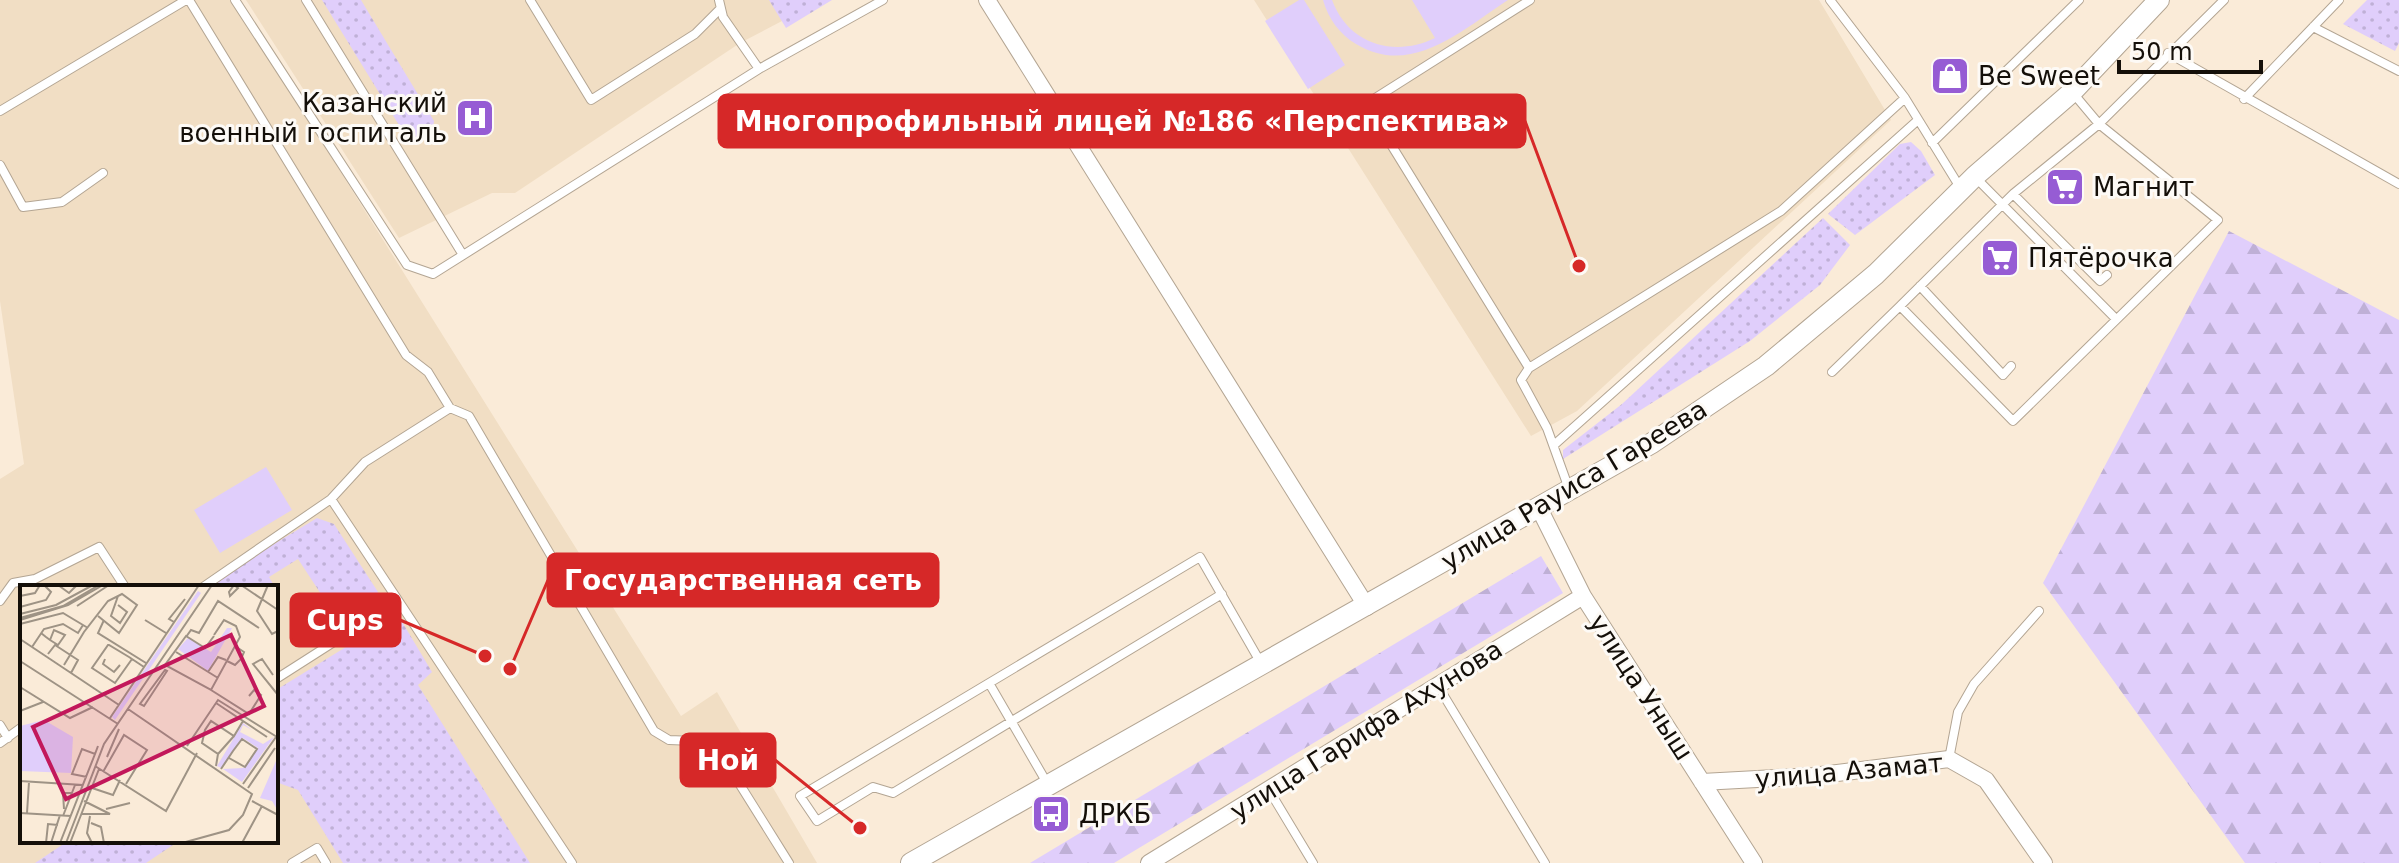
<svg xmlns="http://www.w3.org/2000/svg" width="2399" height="863" font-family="'DejaVu Sans',sans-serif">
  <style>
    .built { fill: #f1dec4; fill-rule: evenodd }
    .grass { fill: url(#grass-dots) }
    .forest { fill: url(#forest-firs) }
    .pitch { fill: #e0cefb }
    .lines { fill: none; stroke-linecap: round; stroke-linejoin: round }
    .service-casing { stroke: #b3a593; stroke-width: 10 }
    .minor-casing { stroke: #b3a593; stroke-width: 18 }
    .tertiary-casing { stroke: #b3a593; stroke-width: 22 }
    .service { stroke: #fff; stroke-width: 8 }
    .minor { stroke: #fff; stroke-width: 16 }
    .tertiary { stroke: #fff; stroke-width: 20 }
    .labels { text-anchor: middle; stroke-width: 6; stroke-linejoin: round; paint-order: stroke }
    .poi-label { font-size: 26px; fill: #140f09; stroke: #fdfaf6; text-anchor: start }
    .street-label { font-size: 26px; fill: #140f09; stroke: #fdfaf6 }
    .inset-road { fill: none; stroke: #9e9385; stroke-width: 2 }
    .view { fill: #c2185b; fill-opacity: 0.15; stroke: #c2185b; stroke-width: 4 }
    .inset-edge { fill: none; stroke: #140f09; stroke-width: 4 }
    .leader { fill: none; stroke: #d62828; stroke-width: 3 }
    .callout-dot { fill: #d62828; stroke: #fdfaf6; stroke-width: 3 }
    .callout { fill: #d62828; stroke: #d62828; stroke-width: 3 }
    .callout-label { font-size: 28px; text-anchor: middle; font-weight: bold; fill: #fff }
  </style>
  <defs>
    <pattern id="grass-dots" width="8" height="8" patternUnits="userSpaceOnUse" patternTransform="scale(2)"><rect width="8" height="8" fill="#e0cefb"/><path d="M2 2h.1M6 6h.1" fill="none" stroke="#bfb0d6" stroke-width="1.8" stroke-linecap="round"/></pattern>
    <pattern id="forest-firs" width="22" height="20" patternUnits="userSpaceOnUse" patternTransform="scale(2)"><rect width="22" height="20" fill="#e0cefb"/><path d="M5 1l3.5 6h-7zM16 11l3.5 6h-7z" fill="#bfb0d6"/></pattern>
  </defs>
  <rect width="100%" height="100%" fill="#faebd8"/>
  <!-- built -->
  <path class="built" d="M0,0H233L681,716L717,692L817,863H0V479L24,464L0,301ZM22,587H276V841H22Z
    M246,0H822L740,43L515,193H492L399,238Z
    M1254,0H1819L1891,120L1577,411L1531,436Z"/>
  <!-- grass -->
  <path class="grass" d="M322,0H361L434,121L432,133L422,141L410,138L402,130Z
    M769,0H832L786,28Z
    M2367,0H2399V43L2395,51L2343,24Z
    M1911,142L1921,151L1935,175L1855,235L1828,214L1900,144Z
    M1823,218L1850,245L1820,285L1750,341L1563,459V450L1622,404Z
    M317,518L334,524L378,592L369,609L342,626L298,559L269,577L275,587H203Z
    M398,615L432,672L418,685L530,863H343L298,790L276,782V690Z
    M68,841H179L146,863H35Z"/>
  <!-- forest -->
  <path class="forest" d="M2229,231L2399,320V863H2245L2043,583Z
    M1541,556L1563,593L1114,863H1030Z"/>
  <!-- pitch -->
  <path class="pitch" d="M1299,0H1304L1345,65L1308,89L1265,21Z
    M1323,0H1332C1348,44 1394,58 1435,38L1412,0H1508C1463,29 1412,78 1356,44C1340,35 1328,18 1323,0Z
    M266,467L292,510L220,553L194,510Z"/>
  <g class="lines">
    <defs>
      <path id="service" d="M189,0L406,355L428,372L450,408
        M235,0L407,265L433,274L759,69L883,0
        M306,0L463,255
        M530,0L591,100L695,34L720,9
        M719,0L723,17L759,69
        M1530,0L1366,104L1529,368L1781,211L1905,98
        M1830,0L1905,98L1961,189
        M2313,27L2399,71
        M2168,53L2399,184
        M2244,99L2339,0
        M0,111L186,0
        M1932,143L2079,0
        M0,165L23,207L62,202L103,173
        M1976,178L2116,319
        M2013,194L2100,281L2107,275
        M1920,286L2003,375L2011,366
        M1900,306L2013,194L2099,124L2224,0
        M1529,368L1521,380L1547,428L1569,489
        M1832,372L1900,306L2013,421L2218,220L2099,124L2073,93
        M1554,445L1918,120
        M331,499L572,863
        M203,587L331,499L365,462L450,408L469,416L654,731L669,740L695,741L722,756L789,863
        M1222,594L893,793L873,787L817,821L800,796L1200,557L1262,665
        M0,601L13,583L35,579L99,547L125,587
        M276,679L398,601
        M989,683L1047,783
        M1438,686L1545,863
        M0,725L8,738
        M0,743L22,727
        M1949,759L1958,712L1974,684L2039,611
        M1269,790L1313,863
        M292,863L317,848L326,863"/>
      <path id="minor" d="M987,0L1367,607
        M1538,506L1583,596L1754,863
        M1702,782L1813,776L1949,759L1986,780L2044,863
        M1149,863L1583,596"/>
      <path id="tertiary" d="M911,863L1652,443L1766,366L1876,274L1975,176L2072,92L2159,0"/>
    </defs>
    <!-- service casing -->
    <use href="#service" class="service-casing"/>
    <!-- minor casing -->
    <use href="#minor" class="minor-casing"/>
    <!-- tertiary casing -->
    <use href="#tertiary" class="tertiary-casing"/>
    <!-- service -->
    <use href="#service" class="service"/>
    <!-- minor -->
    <use href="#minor" class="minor"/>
    <!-- tertiary -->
    <use href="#tertiary" class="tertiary"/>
  </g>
  <!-- icons -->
  <defs>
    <symbol id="shop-square" viewBox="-11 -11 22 22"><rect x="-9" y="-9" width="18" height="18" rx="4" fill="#965cd4" stroke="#fdfaf6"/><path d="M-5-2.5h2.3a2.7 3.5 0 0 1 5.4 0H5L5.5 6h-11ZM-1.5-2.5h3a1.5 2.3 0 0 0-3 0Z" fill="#fff"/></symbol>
    <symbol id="hospital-square" viewBox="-11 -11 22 22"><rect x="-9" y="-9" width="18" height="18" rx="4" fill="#965cd4" stroke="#fdfaf6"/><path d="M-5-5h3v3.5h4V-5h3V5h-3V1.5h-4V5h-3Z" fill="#fff"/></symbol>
    <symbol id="supermarket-square" viewBox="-11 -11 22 22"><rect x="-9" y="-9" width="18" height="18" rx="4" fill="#965cd4" stroke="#fdfaf6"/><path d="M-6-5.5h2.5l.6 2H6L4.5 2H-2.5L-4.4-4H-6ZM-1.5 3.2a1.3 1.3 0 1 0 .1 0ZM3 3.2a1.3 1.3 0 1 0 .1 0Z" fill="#fff"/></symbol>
    <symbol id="bus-square" viewBox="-11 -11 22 22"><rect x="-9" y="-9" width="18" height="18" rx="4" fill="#965cd4" stroke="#fdfaf6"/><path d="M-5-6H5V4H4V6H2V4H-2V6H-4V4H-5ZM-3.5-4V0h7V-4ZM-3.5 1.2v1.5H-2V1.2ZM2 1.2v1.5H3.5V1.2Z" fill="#fff"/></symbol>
  </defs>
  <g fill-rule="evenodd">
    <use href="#shop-square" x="1928" y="54" width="44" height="44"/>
    <use href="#hospital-square" x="453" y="96" width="44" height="44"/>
    <use href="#supermarket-square" x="2043" y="165" width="44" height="44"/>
    <use href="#supermarket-square" x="1978" y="236" width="44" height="44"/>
    <use href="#bus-square" x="1029" y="792" width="44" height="44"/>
  </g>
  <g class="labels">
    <!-- poi labels -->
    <g class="poi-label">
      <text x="1978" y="85">Be Sweet</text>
      <text x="447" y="112" text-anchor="end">Казанский<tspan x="447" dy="30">военный госпиталь</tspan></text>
      <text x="2093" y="196">Магнит</text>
      <text x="2028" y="267">Пятёрочка</text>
      <text x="1079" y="823">ДРКБ</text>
    </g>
    <!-- street labels -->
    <g class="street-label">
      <text transform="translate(1574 485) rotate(-31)" y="9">улица Рауиса Гареева</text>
      <text transform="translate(1641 687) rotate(57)" y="9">улица Уныш</text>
      <text transform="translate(1366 730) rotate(-32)" y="9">улица Гарифа Ахунова</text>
      <text transform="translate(1849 771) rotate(-5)" y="9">улица Азамат</text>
    </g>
  </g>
  <!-- overview -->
  <g transform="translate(20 585)">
    <rect width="258" height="258" fill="#faebd8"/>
    <path d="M207,43H212L188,86L158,64L168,53L191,67ZM223,138L232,145L223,140L220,147L243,159L254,152L222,197L203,184L223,183L238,163L223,153L201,183L197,181Z" fill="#e0cefb"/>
    <path d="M178,6L181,8L95,135L92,132ZM24,135L53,152L51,188L0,186V141ZM256,176L258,178V226L252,216L240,213Z" fill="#e0cefb"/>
    <path class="inset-road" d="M38,0L49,8L57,0M214,0L218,3L210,11L209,7ZM221,0L258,25M248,0L237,26L252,49L258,46M0,11L15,8L20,0M98,20L107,27L100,38L91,31L98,11M57,21L89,0M0,22L26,15L31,7L24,0M0,29L36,20L73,0M0,33L43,21L79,0M0,35L48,20L83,0M84,35L78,48L126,78M125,35L146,48M154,37L149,34L165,14M0,39L43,28L68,43M21,48L26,52L30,55L38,60L45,50L34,45L30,55M194,51L185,63L166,51L145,80L191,105L220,52L216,41L204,35L194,50M166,52L171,45L179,48L198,16L239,43M0,54L99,120M12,62L24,44L43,39L58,48L63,40M156,67L198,93M28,69L35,60L58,75L51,88M85,74L83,79L94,87L100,80M112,74L95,98L72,83L88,60H89L109,72L124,82M0,76L98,139M207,76L215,80L221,74L224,67L215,61M44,80L64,47L88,16L102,9L117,20L99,48L78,31M145,85L147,86L124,121L120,119ZM188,87L198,72L206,75M253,90L242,74L233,79L258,110M0,102L50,133L73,122M191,105L229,129L241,110L234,105L229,111M196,118L247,152M108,124L232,209L223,230L209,245L162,258M0,126L23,117M90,133L179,0M167,161L198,115L257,152M198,169L214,151M87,172L99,144M75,181L146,226L177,168M196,181L198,169L182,158L185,145L191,136L214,151L223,136M201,184L213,166L222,154L237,164L225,182L209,173M83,187L104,150L127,165L106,199M67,192L52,189L62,164L75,169L78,161M0,196L63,200M223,199L256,152M72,203L93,210L100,195M228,203L255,163M232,216L258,230M44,224L43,208H52M86,224L110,218M0,228L51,231M7,228L9,197M62,229H90L64,216M43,231L55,200M70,231L67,248L72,258M71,238L81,242L84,258M26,258L28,239L38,240M31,258L40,230M40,258L75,169M46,258L84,159L192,0M50,258L79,184M222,258L242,221"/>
    <path class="view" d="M211,50L244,121L46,214L13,142Z"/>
    <rect width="258" height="258" class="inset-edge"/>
  </g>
  <!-- callouts -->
  <path class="leader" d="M1579 266L1525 121M510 669L548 580M485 656L400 620M860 828L775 760"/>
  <g class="callout-dot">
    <circle cx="1579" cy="266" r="8"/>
    <circle cx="510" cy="669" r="8"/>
    <circle cx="485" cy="656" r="8"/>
    <circle cx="860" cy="828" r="8"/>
  </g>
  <g class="callout">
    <rect x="719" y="95" width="806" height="52" rx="8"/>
    <rect x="548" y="554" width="390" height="52" rx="8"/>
    <rect x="291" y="594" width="109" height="52" rx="8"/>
    <rect x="681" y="734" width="94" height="52" rx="8"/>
  </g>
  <g class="callout-label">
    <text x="1122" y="131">Многопрофильный лицей №186 «Перспектива»</text>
    <text x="743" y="590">Государственная сеть</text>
    <text x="345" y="630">Cups</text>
    <text x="728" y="770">Ной</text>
  </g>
  <!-- scale -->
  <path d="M2119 60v12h142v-12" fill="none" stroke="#140f09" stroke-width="4"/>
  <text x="2131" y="60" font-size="24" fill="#140f09" stroke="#fdfaf6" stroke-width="6" paint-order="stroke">50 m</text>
</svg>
